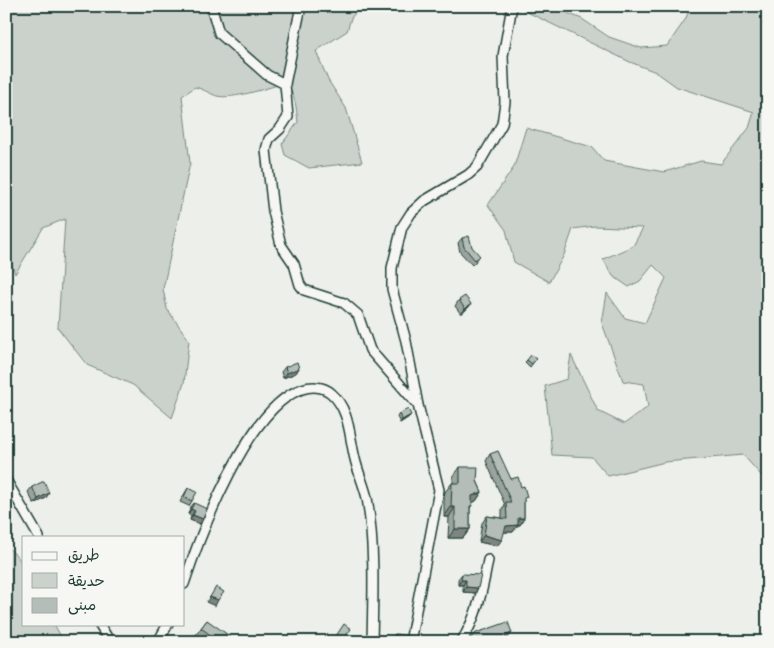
<svg xmlns="http://www.w3.org/2000/svg" width="774" height="648" font-family="Kalam,'Playpen Sans Arabic',sans-serif">
  <style>
    .green { fill: #cbd2cc; stroke: #758880 }
    .lines { fill: none; stroke-linecap: round; stroke-linejoin: round }
    .minor-casing { stroke: #1f3d34; stroke-width: 12 }
    .minor { stroke: #f6f6f2; stroke-width: 9 }
    .wall { fill: #9ba39e; stroke: #1f3d34 }
    .shaded-wall { fill: #7e8481; stroke: #1f3d34 }
    .building { fill: #b4bdb8; stroke: #1f3d34 }
  </style>
  <rect width="100%" height="100%" fill="#edefea"/>
  <filter id="ink" filterUnits="userSpaceOnUse"><feTurbulence type="fractalNoise" baseFrequency=".02" numOctaves="2"/><feDisplacementMap in="SourceGraphic" scale="10" xChannelSelector="R" yChannelSelector="G"/><feConvolveMatrix kernelMatrix="1 2 1 2 8 2 1 2 1" color-interpolation-filters="sRGB"/></filter>
  <g filter="url(#ink)">
    <!-- green -->
    <path class="green" d="M6,6H361L351,18L347,31L316,51L328,80L346,108L362,162L309,168L285,155L282,144L298,122C296,107 296,95 285,83C270,87 232,100 217,96C213,95 203,89 195,87L182,96L190,163L163,289L167,309L189,340L184,383L172,418L133,385L87,365L58,328L65,219L43,228L15,274L6,244Z
      M524,6H550L582,19L609,37L641,48L667,46L685,20L691,6H768V483L743,455L665,462L608,476L592,457L552,455L545,386L567,379L571,355L598,411L624,424L648,407L644,384L623,381L602,323L607,293L625,318L645,323L666,278L653,265L640,281L629,287L613,276L603,259L633,246L643,228L595,226L573,229L564,255L549,282L514,262L506,230L488,205L514,167L526,128L592,147L604,161L664,172L701,161L721,164L749,128L754,112L677,87L656,72L630,62L523,10Z
      M6,546L18,557L24,567V624H54L64,642H6Z"/>
    <g class="lines">
      <defs>
        <path id="minor" d="M211,6L219,33L267,75L285,84
          M301,6L285,84L288,117L280,129L269,139L266,150L273,211L281,245L294,264L300,285L304,290L344,303L358,315L370,350L417,404
          M6,480L39,537
          M184,584C201,532 249,406 302,389C311,386 323,386 331,393C350,410 349,435 355,459C358,472 364,485 367,498C375,545 373,595 372,642
          M99,624L110,642
          M158,642L168,624
          M410,642L439,490L418,405L406,341L392,289V268L402,227L411,213L424,201L468,175L477,167L502,124L505,102L503,56L512,6
          M461,642C477,618 483,588 488,560"/>
      </defs>
      <!-- minor casing -->
      <use href="#minor" class="minor-casing"/>
      <!-- minor -->
      <use href="#minor" class="minor"/>
    </g>
    <!-- wall -->
    <path class="wall" d="M462,238L472,247L476,261L472,265L460,252L458,243Z
      M459,300L471,304L467,309L461,314L455,306Z
      M536,359L530,367L525,362L527,360Z
      M285,367L299,368L296,373L283,378L281,372Z
      M399,414L409,417L400,423L397,417Z
      M490,454L511,479L524,500V518L520,525H518L513,532H504L497,546L479,542L482,523L487,516L502,518V509L505,505L486,461Z
      M460,467L477,481L482,492L476,501L472,503L470,509V529L463,538H448L449,517H444V496L445,492L452,483H453V477Z
      M32,487L46,498L34,504L28,492Z
      M188,488L192,501L189,506L180,502L185,493Z
      M194,503L200,524L190,520L191,516L188,514L190,508Z
      M462,574L478,588L475,593L463,592V585H458V579Z
      M207,620L227,642H204L195,636Z
      M395,634L408,642H390Z"/>
    <!-- shaded-wall -->
    <path class="shaded-wall" d="M471,304L467,309L461,314L465,309Z
      M299,368L296,373L283,378L287,373Z
      M411,415L409,417L400,423L402,420Z
      M482,492L476,501L465,506L472,496Z
      M49,493L46,498L34,504L38,499Z
      M451,507H455L449,517H444Z
      M191,509L195,511L191,516L188,514Z
      M193,515L203,519L200,524L190,520Z
      M518,518H524L520,525H513Z
      M518,525L513,532H501L506,526Z
      M455,529H470L463,538H448Z
      M484,535L502,540L497,546L479,542Z
      M461,580H466L463,585H458Z
      M466,587L478,588L475,593L463,592Z
      M210,597L218,600L215,606L206,602Z
      M512,633L507,639L500,642L505,636Z"/>
    <!-- building -->
    <path class="building" d="M469,236L472,247L480,256L475,260L464,247L462,238Z
      M465,296L471,304L465,309L459,300Z
      M531,355L536,359L532,364L527,360Z
      M297,362L299,368L287,373L285,367Z
      M408,409L411,415L402,420L399,414Z
      M498,451L511,479L518,477L521,487L524,486L527,497L524,498V518H518V525L506,526L502,540L484,535L487,516L507,519L506,502H511L490,454Z
      M460,467H478L477,481L482,492L472,496V506H470V529H455V507H451L452,483H460Z
      M44,481L49,493L38,499L32,487Z
      M188,488L197,492L192,501L184,497Z
      M194,503L207,509L203,519L193,515L195,511L191,509Z
      M462,574L481,575L478,588L466,587V580H461Z
      M216,587L224,592L218,600L210,597Z
      M207,620L231,637L227,642H220L201,628Z
      M508,622L512,633L505,636L508,642H467L476,633Z
      M344,624L351,629L341,642H332Z
      M395,634L409,636L408,642H394Z"/>
  </g>
  <!-- margin -->
  <rect width="774" height="648" fill="none" stroke="#f6f6f2" stroke-width="25"/>
  <rect x="12" y="12" width="749" height="623" fill="none" stroke="#1f3d34" stroke-width="2" filter="url(#ink)"/>
  <!-- legend -->
  <rect x="22" y="536" width="162" height="90" fill="#f6f6f2" stroke="#a0aca6"/>
  <rect x="32" y="552" width="25" height="8" fill="#f6f6f2" stroke="#a0aca6"/>
  <text x="68" y="560" font-size="15" fill="#1f3d34">طريق</text>
  <rect x="32" y="573" width="25" height="15" fill="#cbd2cc" stroke="#a0aca6"/>
  <text x="68" y="586" font-size="15" fill="#1f3d34">حديقة</text>
  <rect x="32" y="598" width="25" height="15" fill="#b4bdb8" stroke="#a0aca6"/>
  <text x="68" y="610" font-size="15" fill="#1f3d34">مبنى</text>
</svg>
